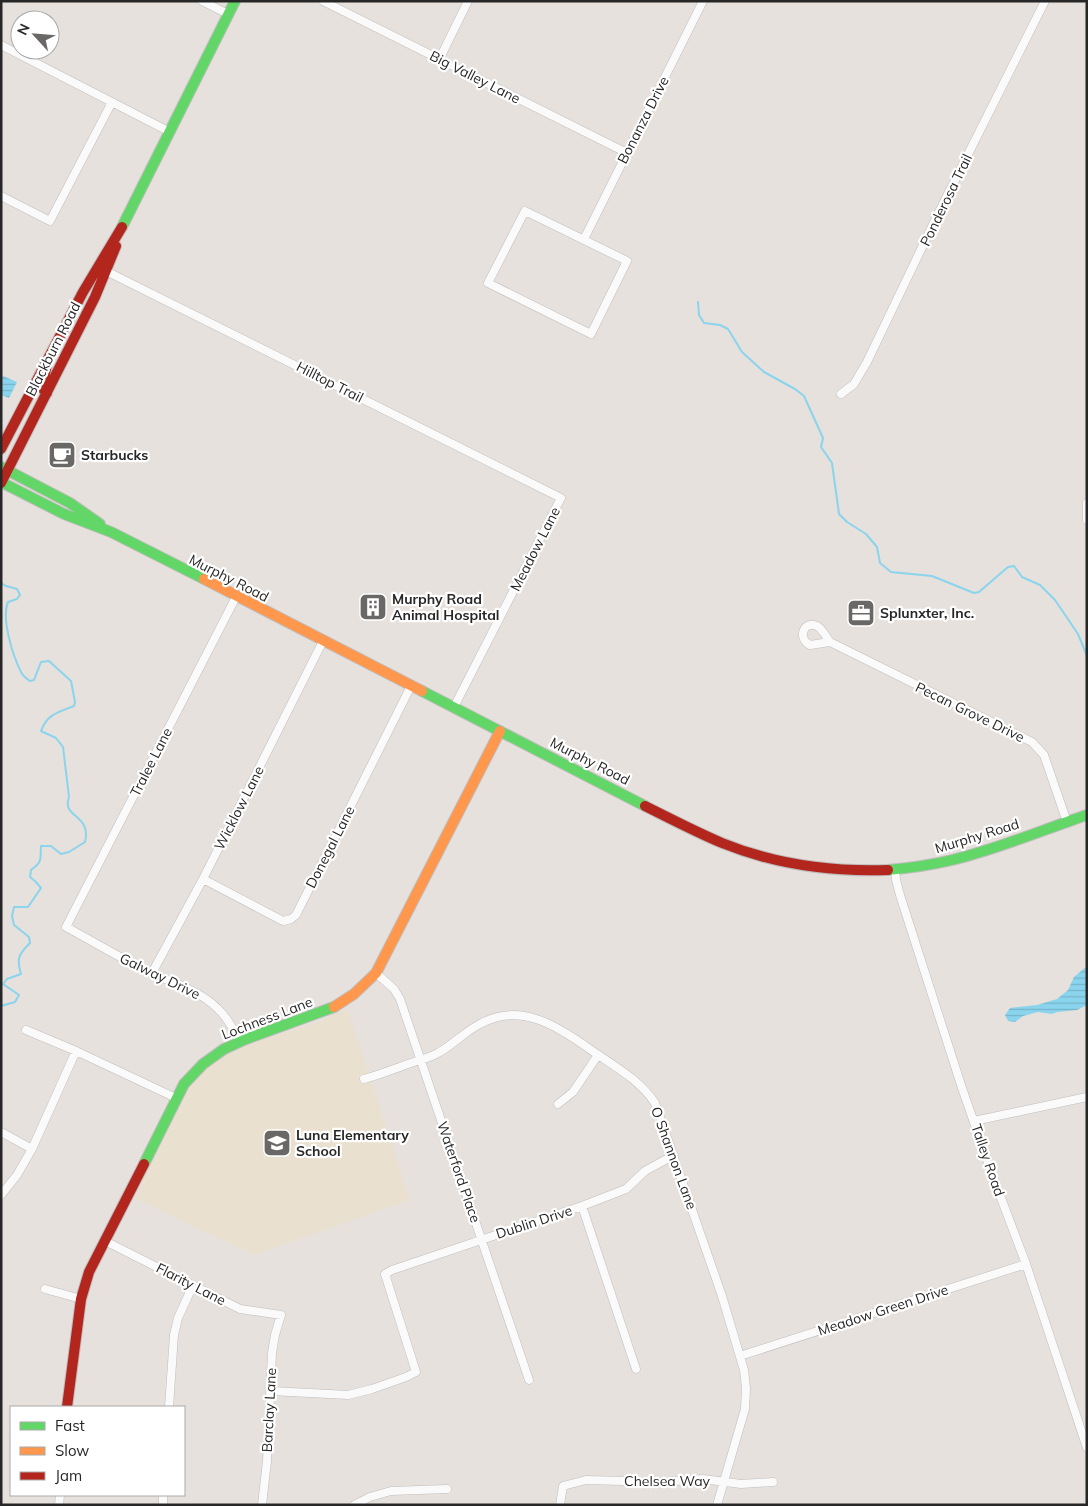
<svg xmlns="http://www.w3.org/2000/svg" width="1088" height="1506" font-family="Mulish,sans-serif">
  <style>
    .education { fill: #eae0cf }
    .water { fill: url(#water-rules) }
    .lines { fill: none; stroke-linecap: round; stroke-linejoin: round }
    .stream { stroke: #8ad4ed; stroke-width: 2 }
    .street-casing { stroke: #bfbdbe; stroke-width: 9 }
    .fast-casing { stroke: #bfbdbe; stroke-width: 12 }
    .slow-casing { stroke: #bfbdbe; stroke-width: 12 }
    .jam-casing { stroke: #bfbdbe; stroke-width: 12 }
    .street { stroke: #fbfafa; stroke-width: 8 }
    .fast { stroke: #63d668; stroke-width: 10 }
    .slow { stroke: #ff974d; stroke-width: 10 }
    .jam { stroke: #b3261e; stroke-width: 10 }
    .labels { text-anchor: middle; stroke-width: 4.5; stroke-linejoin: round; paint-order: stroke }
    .street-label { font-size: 14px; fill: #272727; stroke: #fff }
    .poi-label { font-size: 14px; font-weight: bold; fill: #272727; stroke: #fff; text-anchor: start }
  </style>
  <defs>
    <pattern id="water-rules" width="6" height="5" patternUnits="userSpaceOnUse" patternTransform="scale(1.25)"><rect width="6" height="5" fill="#8ad4ed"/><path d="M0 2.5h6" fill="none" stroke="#77b6cb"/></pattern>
  </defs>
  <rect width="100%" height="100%" fill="#e6e1dc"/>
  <!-- education -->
  <path class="education" d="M343,1010L348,1011L410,1200L254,1255L134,1198L189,1089L212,1062L250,1044L321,1021Z"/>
  <!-- water -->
  <path class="water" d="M1,375L17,382L9,398L1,395Z
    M1087,966V1005L1077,1010L1057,1012L1052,1014L1038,1012L1023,1016L1015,1022L1008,1021L1005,1015L1010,1008L1037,1005L1057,999L1068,990L1074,977Z"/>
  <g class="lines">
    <!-- stream -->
    <path class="stream" d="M698,302L699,315L704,323L720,325L728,329L742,352L764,372L795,389L804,396L823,438L821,447L832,463L839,514L847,522L866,534L877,547L880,563L891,572L932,576L974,593L979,592L1008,567L1014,566L1022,577L1040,585L1055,600L1078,634L1087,656
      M1,583L6,586L17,589L20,595L17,599L8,602C1,619 13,656 21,672C23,676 27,679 30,681L34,680L41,662L49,661L71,681L75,702L74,706C59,712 47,714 41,731L56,738L63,747L69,797C61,818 92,814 85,842L69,852L61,854L51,846H41C40,860 43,861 31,870L30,877L36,882L41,888L28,907H14L12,916L14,925L29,937L30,943C19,954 16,958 21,974L7,979L3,984L19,995L15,1002L1,1006"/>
    <defs>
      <path id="street" d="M202,1L228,14
        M323,1L627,153
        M1,45L170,132
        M439,60L468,1
        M1,196L50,221L112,102
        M525,211L627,261L591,334L488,283Z
        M584,239L703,1
        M102,269L561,498L454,707
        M841,394L854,384L867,362L939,212L1045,1
        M1087,503V520
        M236,597L66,927C94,942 122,959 151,973C174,984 199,990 218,1009C228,1018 233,1029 240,1041
        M830,642L810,645C796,637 805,620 817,626C822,628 826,637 830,642L1032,742L1044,755L1067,822
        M895,869L896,880L900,895L962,1088L992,1174L1026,1264L1087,1448
        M203,879L283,921L291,919L296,915L411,686
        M152,973L203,879L323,641
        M376,973L394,989L400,999L529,1380
        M26,1030L76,1051L176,1098
        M364,1079C380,1075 396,1068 411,1063C419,1060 429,1058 436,1054C452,1046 464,1032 480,1024C520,1001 559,1027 591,1050C614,1066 640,1080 655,1103L722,1296L744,1370L746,1388L745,1409L717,1505
        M558,1104L573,1092L598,1055
        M974,1121L1087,1097
        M1,1132L32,1149
        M1,1195L17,1175L32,1149L76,1051
        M582,1206L636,1369
        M105,1241L240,1309L281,1315L275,1335L272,1353L267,1461L262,1505
        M45,1289L81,1299
        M740,1356L1026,1264
        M271,1391L348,1395L372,1389L406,1377L416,1372L385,1274L392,1270L582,1206L626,1189L645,1171L674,1155
        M169,1407L174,1335L178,1318L193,1285
        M59,1505L60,1495
        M163,1505V1495
        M354,1505L370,1497L391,1491L447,1489
        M560,1505L563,1486L586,1480L661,1482L703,1479L741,1484L773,1482"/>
      <path id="fast" d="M122,227L235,1
        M1,467L70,503L100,524
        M1,482L64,514L111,532L204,579
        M422,691L645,806
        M888,870C910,868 931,865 952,860C998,849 1042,830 1087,815
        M144,1164L184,1084L203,1064L224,1049L246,1039L334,1007"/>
      <path id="slow" d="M204,579L422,691
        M334,1007L354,994L376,973L500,731"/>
      <path id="jam" d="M47,364L42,388L47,393
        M1,449L83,292L122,227
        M1,483L95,297L116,246
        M645,806C671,819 696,832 722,843C774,864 831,872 888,870
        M67,1407L81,1299L89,1272L144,1164"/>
    </defs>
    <!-- street casing -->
    <use href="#street" class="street-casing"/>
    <!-- fast casing -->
    <use href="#fast" class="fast-casing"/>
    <!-- slow casing -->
    <use href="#slow" class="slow-casing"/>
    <!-- jam casing -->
    <use href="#jam" class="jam-casing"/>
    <!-- street -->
    <use href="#street" class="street"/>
    <!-- fast -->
    <use href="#fast" class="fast"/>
    <!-- slow -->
    <use href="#slow" class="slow"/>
    <!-- jam -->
    <use href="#jam" class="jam"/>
  </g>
  <!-- icons -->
  <defs>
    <symbol id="cafe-square" viewBox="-11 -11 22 22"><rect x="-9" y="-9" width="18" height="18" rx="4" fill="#6a6866" stroke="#fff"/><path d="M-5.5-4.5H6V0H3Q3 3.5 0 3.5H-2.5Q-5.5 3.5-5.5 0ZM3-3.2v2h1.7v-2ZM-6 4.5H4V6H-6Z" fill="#fff"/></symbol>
    <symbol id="building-square" viewBox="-11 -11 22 22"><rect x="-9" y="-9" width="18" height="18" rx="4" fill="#6a6866" stroke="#fff"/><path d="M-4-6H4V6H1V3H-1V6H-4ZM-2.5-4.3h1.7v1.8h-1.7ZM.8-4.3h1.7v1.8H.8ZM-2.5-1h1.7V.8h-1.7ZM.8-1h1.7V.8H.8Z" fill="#fff"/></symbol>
    <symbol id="office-square" viewBox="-11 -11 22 22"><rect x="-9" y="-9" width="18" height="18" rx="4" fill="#6a6866" stroke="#fff"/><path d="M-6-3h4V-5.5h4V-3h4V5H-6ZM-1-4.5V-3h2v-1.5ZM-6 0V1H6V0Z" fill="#fff"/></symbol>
    <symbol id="school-square" viewBox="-11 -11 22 22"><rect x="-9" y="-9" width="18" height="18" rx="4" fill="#6a6866" stroke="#fff"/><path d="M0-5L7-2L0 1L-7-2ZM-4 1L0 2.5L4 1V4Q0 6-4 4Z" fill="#fff"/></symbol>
  </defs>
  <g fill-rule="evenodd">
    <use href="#cafe-square" x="46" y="439" width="32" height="32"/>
    <use href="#building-square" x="357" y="591" width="32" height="32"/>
    <use href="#office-square" x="845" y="597" width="32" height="32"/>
    <use href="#school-square" x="261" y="1127" width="32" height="32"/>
  </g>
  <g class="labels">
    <!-- street labels -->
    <g class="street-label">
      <text transform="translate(475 77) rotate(27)" y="5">Big Valley Lane</text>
      <text transform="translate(643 120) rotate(-63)" y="5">Bonanza Drive</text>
      <text transform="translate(946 200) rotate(-64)" y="5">Ponderosa Trail</text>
      <text transform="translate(53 349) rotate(-63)" y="5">Blackburn Road</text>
      <text transform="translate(330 382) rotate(27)" y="5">Hilltop Trail</text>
      <text transform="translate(535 549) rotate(-63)" y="5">Meadow Lane</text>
      <text transform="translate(229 578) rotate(27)" y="5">Murphy Road</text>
      <text transform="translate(970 712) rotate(26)" y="5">Pecan Grove Drive</text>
      <text transform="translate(590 761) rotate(27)" y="5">Murphy Road</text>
      <text transform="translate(151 762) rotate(-63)" y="5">Tralee Lane</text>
      <text transform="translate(239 808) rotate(-63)" y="5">Wicklow Lane</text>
      <text transform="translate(977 836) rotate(-17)" y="5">Murphy Road</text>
      <text transform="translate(330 847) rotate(-63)" y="5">Donegal Lane</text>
      <text transform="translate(160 976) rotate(26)" y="5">Galway Drive</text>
      <text transform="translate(267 1018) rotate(-21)" y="5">Lochness Lane</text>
      <text transform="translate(674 1158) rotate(70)" y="5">O Shannon Lane</text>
      <text transform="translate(988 1160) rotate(71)" y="5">Talley Road</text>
      <text transform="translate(459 1172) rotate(71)" y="5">Waterford Place</text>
      <text transform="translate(534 1222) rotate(-18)" y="5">Dublin Drive</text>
      <text transform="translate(191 1284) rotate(27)" y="5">Flarity Lane</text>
      <text transform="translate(883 1310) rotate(-18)" y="5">Meadow Green Drive</text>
      <text transform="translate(269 1410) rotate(-87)" y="5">Barclay Lane</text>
      <text x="667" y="1486">Chelsea Way</text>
    </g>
    <!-- poi labels -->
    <g class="poi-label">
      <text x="81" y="460">Starbucks</text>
      <text x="392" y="604">Murphy Road<tspan x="392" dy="16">Animal Hospital</tspan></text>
      <text x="880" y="618">Splunxter, Inc.</text>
      <text x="296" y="1140">Luna Elementary<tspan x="296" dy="16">School</tspan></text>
    </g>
  </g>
  <!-- border -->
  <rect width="1088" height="1506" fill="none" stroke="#272727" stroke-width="5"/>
  <!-- legend -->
  <rect x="10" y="1406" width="175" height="90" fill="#ffffff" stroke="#a9a9a9"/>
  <rect x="20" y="1422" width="25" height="8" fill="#63d668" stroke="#a9a9a9"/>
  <text x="55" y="1431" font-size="15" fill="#272727">Fast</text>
  <rect x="20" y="1447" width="25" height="8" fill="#ff974d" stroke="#a9a9a9"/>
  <text x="55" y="1456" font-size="15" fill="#272727">Slow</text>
  <rect x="20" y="1472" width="25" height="8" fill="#b3261e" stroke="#a9a9a9"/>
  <text x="55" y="1481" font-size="15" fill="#272727">Jam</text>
  <!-- north arrow -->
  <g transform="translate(35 35) rotate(296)"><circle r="24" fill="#ffffff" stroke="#a9a9a9"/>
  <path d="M0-4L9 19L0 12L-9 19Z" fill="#6a6866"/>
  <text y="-8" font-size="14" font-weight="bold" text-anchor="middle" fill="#272727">N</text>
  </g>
</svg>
